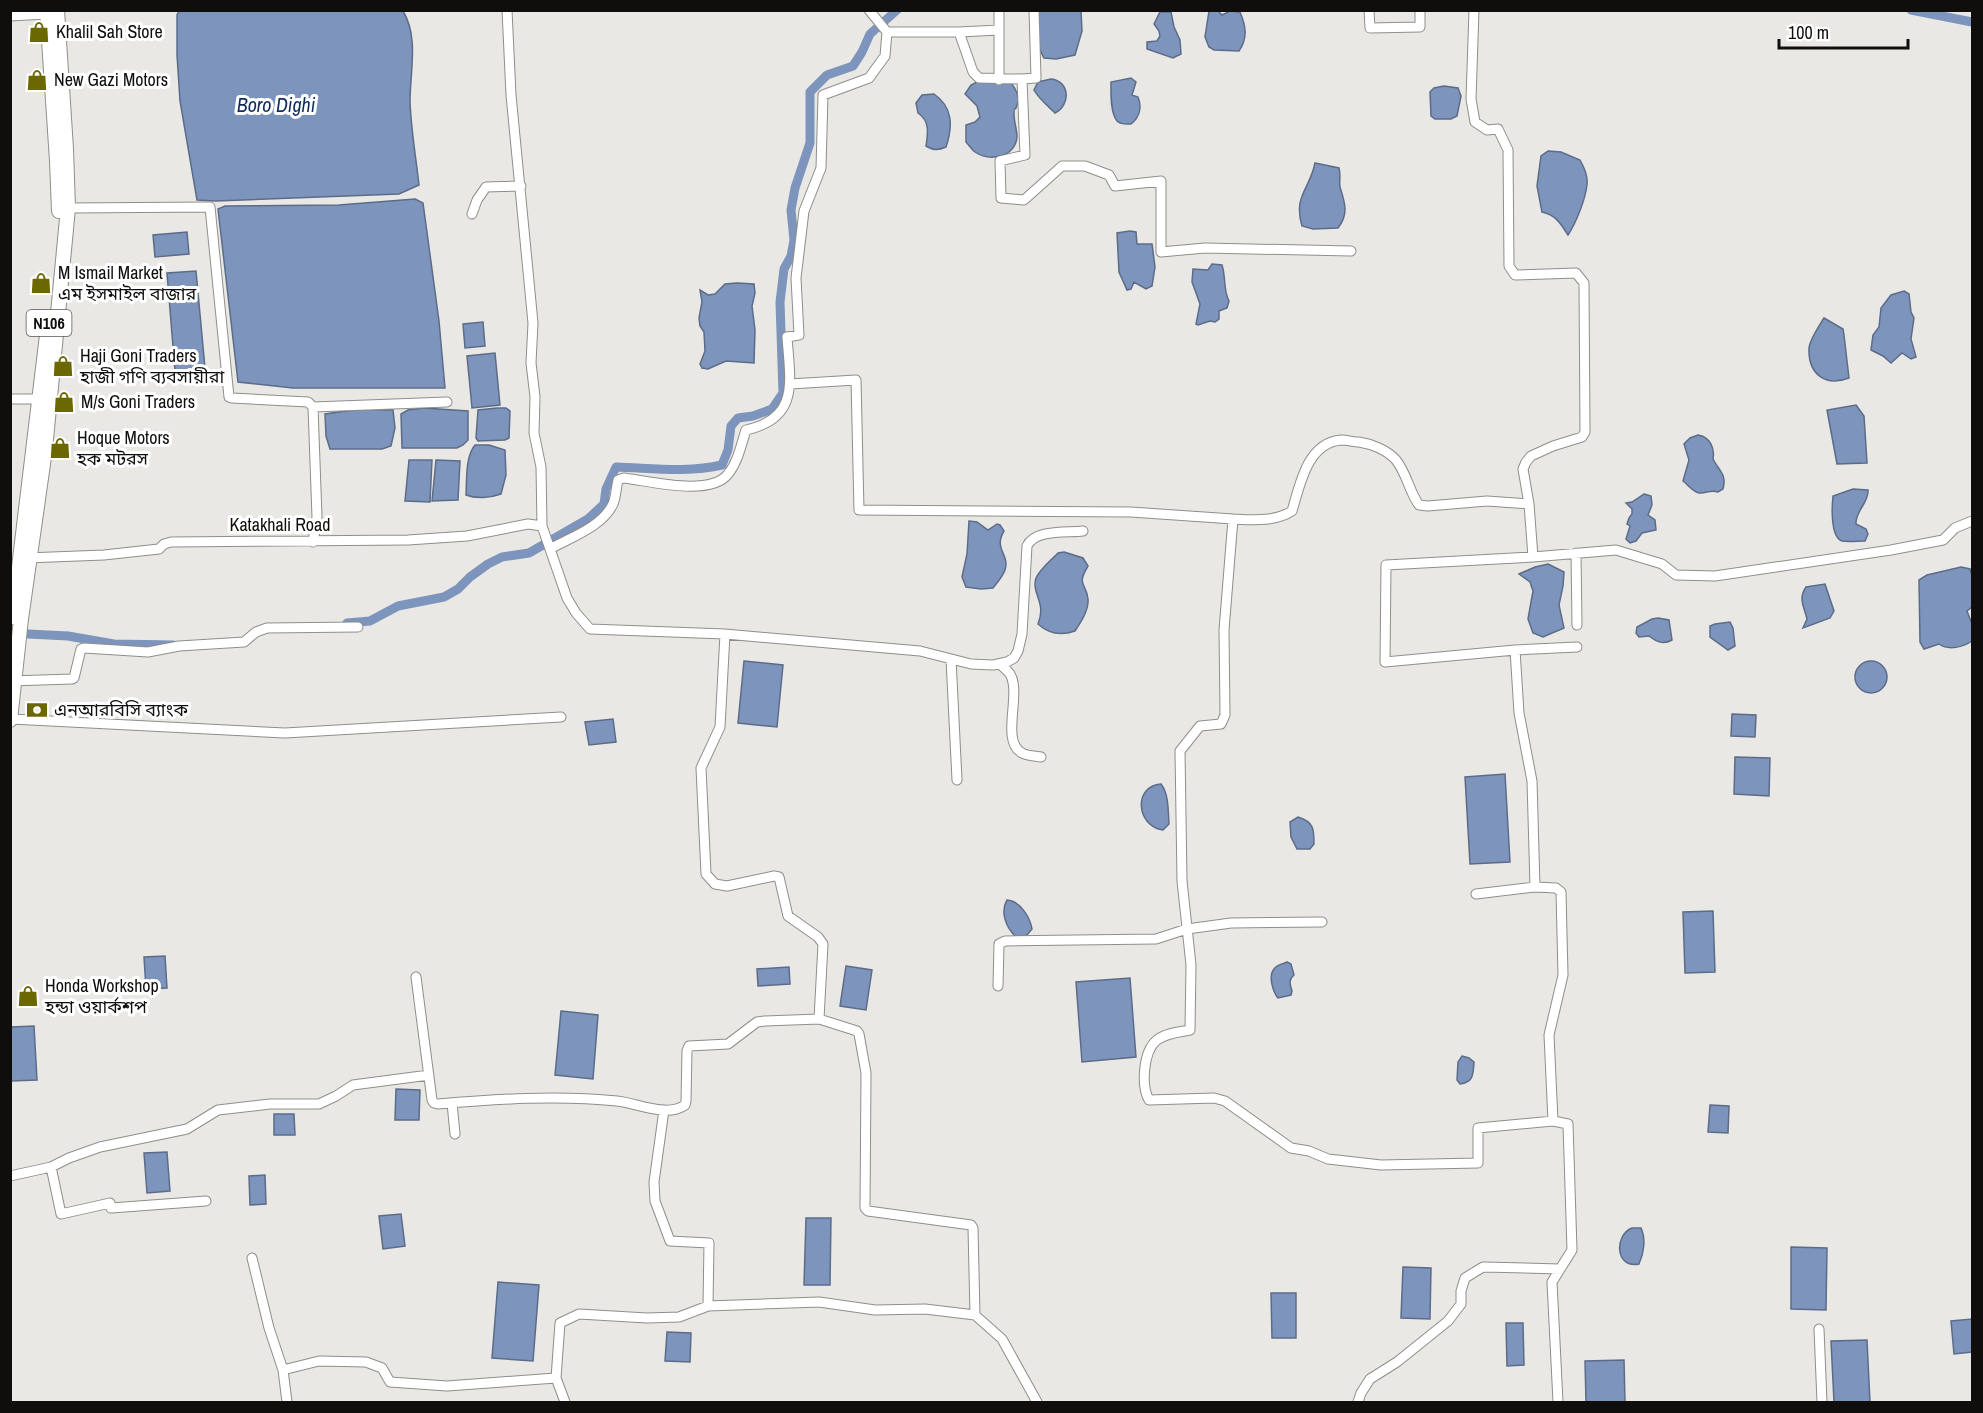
<svg xmlns="http://www.w3.org/2000/svg" width="1983" height="1413" font-family="'Archivo Narrow','Noto Sans Bengali',sans-serif">
  <style>
    .water { fill: #7d94bc; stroke: #5c6c88; stroke-width: 1.5 }
    .lines { fill: none; stroke-linecap: round; stroke-linejoin: round }
    .canal { stroke: #7d94bc; stroke-width: 9 }
    .minor-casing { stroke: #8f8e89; stroke-width: 11 }
    .highway-casing { stroke: #8f8e89; stroke-width: 16 }
    .minor { stroke: #fff; stroke-width: 9 }
    .highway { stroke: #fff; stroke-width: 14 }
    .labels { text-anchor: middle; stroke-width: 6; stroke-linejoin: round; paint-order: stroke }
    .shield { fill: #fff; stroke: #575656; stroke-width: 1.5 }
    .shield-label { font-size: 16px; font-weight: bold; fill: #0f0e0d }
    .poi-label { font-size: 18px; fill: #0f0e0d; stroke: #fff; text-anchor: start }
    .street-label { font-size: 18px; fill: #0f0e0d; stroke: #fff }
    .water-label { font-size: 20px; font-style: italic; fill: #102c5d; stroke: #fff }
  </style>
  <rect width="100%" height="100%" fill="#eae8e4"/>
  <!-- water -->
  <path class="water" d="M179,11H403C419,37 410,72 410,102C411,129 416,158 419,185L399,194L216,201L197,200L180,101L177,55V15Z
    M1037,11H1081L1082,31L1075,55L1056,59L1044,58L1039,48Z
    M1209,11H1218L1222,15L1230,11L1240,12C1246,26 1248,38 1239,51L1214,50L1209,47L1205,37Z
    M1160,12H1171L1174,27L1180,40L1181,54L1173,58L1147,49V42L1157,41L1160,36L1159,31L1154,24Z
    M1131,78L1136,82L1132,95L1138,97C1142,107 1140,117 1131,124C1127,124 1121,125 1117,121C1110,112 1111,92 1111,82Z
    M1051,79C1070,81 1071,105 1055,113C1047,105 1039,99 1034,90L1038,82Z
    M977,82L1011,83C1016,89 1020,97 1017,105C1015,113 1014,105 1014,114C1014,122 1017,130 1017,137C1015,157 990,162 975,152C972,150 969,145 966,142V125L975,122L980,117L977,106L965,94L971,85Z
    M1444,86L1458,88L1461,96L1457,116L1451,119H1435L1431,116L1430,92L1434,88Z
    M934,94C953,107 953,126 946,147C939,150 934,151 926,146C928,133 930,121 918,113L916,103L922,95Z
    M1548,151L1561,152L1580,160C1584,167 1588,175 1587,184C1586,198 1576,223 1568,235C1561,224 1556,215 1542,212L1537,186L1541,156Z
    M1315,163L1339,168C1341,175 1339,181 1340,187C1345,203 1349,214 1338,228L1313,229L1302,226C1293,196 1310,189 1315,163Z
    M415,199L423,203L439,321L445,388H293L238,382L218,209L225,206L339,205Z
    M1130,231L1136,232L1137,244H1152L1155,267L1152,286L1146,289L1134,282L1131,289L1127,290L1119,272L1117,233Z
    M187,232L189,254L155,257L153,235Z
    M1212,264L1222,265C1226,277 1223,290 1229,301L1227,308L1219,311V319L1215,322L1210,321L1198,325L1196,324L1200,304L1192,282L1193,269L1208,270Z
    M196,271L205,368L175,371L167,273Z
    M737,283L754,284L755,293L752,306L755,330L754,363L726,361L708,369L702,368L700,364L705,351L704,332L700,326L699,318L702,302L700,290L708,295L715,294L725,284Z
    M1904,291L1909,294L1911,312L1914,318L1911,339L1916,357L1911,359L1902,353L1891,363L1883,356L1871,350L1873,335L1879,327L1881,308L1891,295Z
    M1824,318L1843,329L1844,335L1849,378C1825,387 1808,374 1809,348C1810,339 1819,326 1824,318Z
    M483,322L485,346L465,348L463,324Z
    M495,353L500,405L472,408L467,356Z
    M1856,405L1864,416L1867,463L1837,464L1827,410Z
    M424,408L468,411V440L463,445L457,448H402L401,414L408,410Z
    M497,408H506L510,411L509,438L505,440L478,441L476,438L478,410Z
    M360,409L393,410L395,428L391,446L382,449H330L326,436L325,414Z
    M1698,435C1710,437 1715,448 1713,459C1719,471 1727,474 1723,489L1718,492C1710,489 1706,494 1699,493C1693,492 1687,484 1683,481L1689,460L1684,444L1690,438Z
    M475,445H489L505,450L506,475L501,494C490,498 476,499 466,495C467,480 465,457 475,445Z
    M409,460H432L430,502L405,501Z
    M436,460L460,461L458,500L432,501Z
    M1853,489L1868,490C1869,503 1855,511 1856,524L1866,529L1868,534L1865,541C1858,541 1848,542 1842,541C1830,537 1832,505 1833,496Z
    M1644,494L1651,496L1652,505L1648,515L1655,520L1656,530L1642,533L1636,541L1630,543L1626,539L1630,526L1627,524L1629,518L1632,514V509L1626,503L1632,502Z
    M969,521L977,522L988,530L997,524L1000,525L1004,531C993,549 1010,554 1005,570C1003,576 997,583 993,588L981,589L966,587L962,577L967,554Z
    M1064,552L1083,558L1088,566C1076,586 1086,582 1088,599C1089,610 1081,622 1075,631C1061,636 1049,634 1038,624C1047,602 1031,594 1036,578C1040,569 1051,560 1058,553Z
    M1548,564L1564,572L1563,586L1559,605L1564,628L1543,637L1533,633L1528,619L1533,591L1530,582L1519,574L1535,567Z
    M1961,567L1970,569L1972,576V607L1967,611L1972,624V641C1963,647 1949,651 1939,644L1924,649L1920,642L1919,580L1927,575Z
    M1825,584L1834,611L1830,618L1803,628L1807,619C1804,606 1798,599 1806,587Z
    M1658,618L1669,620L1672,640C1663,645 1657,642 1649,636L1639,637L1636,633L1637,627L1652,619Z
    M1730,622L1733,628L1735,646L1728,650L1710,637V626L1715,624Z
    M1855 677a16 16 0 1 1 32 0a16 16 0 1 1-32 0Z
    M744,661L783,665L777,727L738,723Z
    M1732,714L1756,715L1755,737L1731,736Z
    M613,719L616,742L589,745L585,722Z
    M1735,757L1770,758L1769,796L1734,794Z
    M1505,774L1510,862L1470,864L1465,777Z
    M1161,784C1169,794 1168,811 1169,824L1163,830C1136,826 1133,786 1161,784Z
    M1298,817C1314,822 1314,829 1314,844L1310,849H1297L1291,837L1290,822Z
    M1007,900C1020,901 1030,917 1032,929L1026,936H1015C1006,927 1000,912 1007,900Z
    M1713,911L1715,972L1685,973L1683,912Z
    M165,956L167,988L146,989L144,957Z
    M1287,962L1291,964L1294,975C1288,980 1290,984 1292,991L1291,995L1278,998C1273,992 1268,976 1274,969C1276,965 1283,964 1287,962Z
    M846,966L872,970L866,1010L840,1006Z
    M789,967L790,984L758,986L757,969Z
    M1130,978L1136,1057L1082,1062L1076,982Z
    M561,1011L598,1015L593,1079L555,1075Z
    M34,1026L37,1080L11,1081V1027Z
    M1462,1056L1469,1058L1474,1062C1473,1074 1474,1082 1460,1084L1457,1080L1458,1062Z
    M396,1089L420,1090L419,1120H395Z
    M1710,1105L1729,1106L1728,1133L1708,1132Z
    M274,1114H294L295,1135H274Z
    M167,1152L170,1191L147,1193L144,1153Z
    M265,1175L266,1204L250,1205L249,1176Z
    M401,1214L405,1246L383,1249L379,1216Z
    M806,1218H831L830,1285H804Z
    M1632,1228H1641C1646,1239 1644,1253 1639,1264C1615,1269 1614,1235 1632,1228Z
    M1791,1247L1827,1248L1826,1310L1791,1309Z
    M1403,1267L1431,1268L1430,1319L1401,1318Z
    M498,1282L539,1285L533,1361L492,1358Z
    M1271,1293H1296V1338H1272Z
    M1972,1319V1352L1954,1354L1951,1321Z
    M1506,1323H1523L1524,1365L1507,1366Z
    M667,1332L691,1333L690,1362L665,1361Z
    M1867,1340L1870,1402H1834L1831,1341Z
    M1624,1360L1625,1402H1586L1585,1361Z"/>
  <g class="lines">
    <!-- canal -->
    <path class="canal" d="M1911,10L1972,22
      M347,623L370,621L398,606L444,597L458,589L470,577L488,564L502,557L529,553L588,519L604,504L606,489L616,467C652,468 687,473 722,465L728,450L731,426L738,418L753,416L772,409L783,393L780,302L784,269L791,256L794,240L791,210L795,188L810,143V92L827,75L853,66L862,52L870,34L897,10
      M28,634L68,636L114,644L173,645"/>
    <defs>
      <path id="minor" d="M507,10L511,95L533,323L531,363L535,397L534,433L541,467L542,526L567,598L576,613L590,629L725,634L920,651L971,664L993,665L1007,662L1014,658L1018,651L1022,634L1027,546C1035,529 1066,533 1083,531
        M999,10V80
        M1369,10L1370,28L1420,27V10
        M1474,10L1471,99L1475,122L1487,130L1498,129L1508,150L1509,266L1515,275L1576,273L1584,283L1585,432L1582,437L1553,446L1531,456L1526,462L1523,469L1529,504L1533,557
        M10,16L47,14
        M887,32H959L973,72L979,78L1022,79L1025,155L1000,161L1001,198L1024,200L1062,166H1085L1109,175L1115,186L1161,181V252L1205,248L1351,251
        M959,32L999,30
        M1022,79L1036,78L1034,10
        M68,208L210,207L229,397L232,398L308,402L313,407L317,517L313,542
        M472,214L477,200L486,187L521,186
        M790,384L856,380L859,510L1131,512L1233,519L1224,630L1225,715L1221,724L1200,726L1180,751L1182,881L1191,965L1190,1030C1179,1032 1166,1033 1157,1040C1143,1051 1141,1086 1149,1100L1214,1098L1225,1101L1291,1148L1309,1151L1328,1159L1381,1165L1478,1163V1128L1553,1121L1549,1035L1563,975L1561,892L1556,888L1535,887L1532,781L1519,713L1515,650L1577,647
        M10,399H39
        M313,407L447,402
        M1233,519C1253,520 1275,522 1292,511C1300,485 1307,443 1341,440C1347,440 1354,442 1359,442C1372,444 1387,450 1396,460C1407,474 1409,491 1419,505L1428,506L1487,501L1529,504
        M550,549C571,537 602,527 613,504C616,497 616,488 618,480L624,478C650,481 710,497 728,474C738,462 741,445 746,430C800,418 790,381 787,337L799,335L796,278L804,211L821,168L823,95L869,78L885,56L887,32L869,10
        M1576,553L1577,625
        M26,558L104,555L159,549L164,544L171,542L408,540L467,536L528,524L542,526
        M725,634L720,727L701,768L706,874L715,884L727,886L774,876L779,877L788,916L818,937L823,944L819,1019
        M1515,650L1385,662L1386,565L1533,557L1616,550L1662,564L1676,575L1715,576L1891,550L1943,540L1955,528L1972,521
        M951,659L957,780
        M1000,664C1003,667 1008,671 1010,674C1022,694 1000,741 1022,753C1027,756 1036,756 1041,757
        M10,681L72,679L74,678L81,649L84,648L148,652L179,646L244,642L256,632L267,628L358,627
        M11,719L285,733L561,717
        M1476,894L1535,887
        M416,977L432,1100L434,1103L438,1104C498,1099 557,1095 617,1101C637,1103 667,1118 685,1105L686,1101L687,1051L689,1046L728,1044L757,1022L765,1021L819,1019L857,1031L859,1034L866,1073L865,1208L868,1211L971,1225L973,1228L975,1315
        M998,986L999,944L1005,941L1156,939L1187,929L1231,923L1322,922
        M452,1103L455,1134
        M664,1110L654,1182L655,1201L670,1241L709,1243L708,1306
        M1553,1121L1568,1124L1572,1250L1552,1282L1558,1402
        M51,1167L61,1214L110,1203L111,1208L206,1201
        M10,1176L51,1167L69,1158L100,1147L187,1129L218,1110L270,1104H319L336,1096L353,1085L429,1075
        M252,1258L269,1328L283,1370L287,1402
        M1819,1329L1822,1402
        M283,1370L319,1361L366,1362L382,1368L390,1382L447,1386L556,1378
        M565,1402L556,1378L560,1323L579,1314L647,1318L679,1317L708,1306L819,1302L875,1310L925,1309L975,1315L1002,1339L1037,1402
        M1358,1402L1361,1393L1370,1379L1397,1362L1448,1321L1461,1304V1291L1465,1278L1483,1267L1560,1269"/>
      <path id="highway" d="M47,10L57,161L59,211
        M13,617L47,335
        M10,720L21,619L45,450L68,208L66,149L57,10"/>
    </defs>
    <!-- minor casing -->
    <use href="#minor" class="minor-casing"/>
    <!-- highway casing -->
    <use href="#highway" class="highway-casing"/>
    <!-- minor -->
    <use href="#minor" class="minor"/>
    <!-- highway -->
    <use href="#highway" class="highway"/>
  </g>
  <!-- icons -->
  <defs>
    <symbol id="shop-bare" viewBox="-9 -9 18 18"><path d="M-5-2.5h2.3a2.7 3.5 0 0 1 5.4 0H5L5.5 6h-11ZM-1.5-2.5h3a1.5 2.3 0 0 0-3 0Z" fill="#6c6800" stroke="#fff" stroke-width="2.5" paint-order="stroke"/></symbol>
    <symbol id="bank-bare" viewBox="-9 -9 18 18"><path d="M-6-4H6V4H-6ZM0-2.3a2.3 2.3 0 1 0 0 4.6a2.3 2.3 0 1 0 0-4.6Z" fill="#6c6800" stroke="#fff" stroke-width="2.5" paint-order="stroke"/></symbol>
  </defs>
  <g fill-rule="evenodd">
    <use href="#shop-bare" x="24" y="17" width="30" height="30"/>
    <use href="#shop-bare" x="22" y="65" width="30" height="30"/>
    <use href="#shop-bare" x="26" y="268" width="30" height="30"/>
    <use href="#shop-bare" x="48" y="351" width="30" height="30"/>
    <use href="#shop-bare" x="49" y="387" width="30" height="30"/>
    <use href="#shop-bare" x="45" y="433" width="30" height="30"/>
    <use href="#bank-bare" x="22" y="695" width="30" height="30"/>
    <use href="#shop-bare" x="13" y="981" width="30" height="30"/>
  </g>
  <g class="labels">
    <!-- shield labels -->
    <rect class="shield" x="26.5" y="310" width="45" height="26" rx="4.5"/>
    <g class="shield-label">
      <text x="49" y="329">N106</text>
    </g>
    <!-- poi labels -->
    <g class="poi-label">
      <text x="56" y="38">Khalil Sah Store</text>
      <text x="54" y="86">New Gazi Motors</text>
      <text x="58" y="279">M Ismail Market<tspan x="58" dy="21">এম ইসমাইল বাজার</tspan></text>
      <text x="80" y="362">Haji Goni Traders<tspan x="80" dy="21">হাজী গণি ব্যবসায়ীরা</tspan></text>
      <text x="81" y="408">M/s Goni Traders</text>
      <text x="77" y="444">Hoque Motors<tspan x="77" dy="21">হক মটরস</tspan></text>
      <text x="54" y="716">এনআরবিসি ব্যাংক</text>
      <text x="45" y="992">Honda Workshop<tspan x="45" dy="21">হন্ডা ওয়ার্কশপ</tspan></text>
    </g>
    <!-- street labels -->
    <g class="street-label">
      <text x="280" y="531">Katakhali Road</text>
    </g>
    <!-- water labels -->
    <g class="water-label">
      <text x="276" y="112">Boro Dighi</text>
    </g>
  </g>
  <!-- border -->
  <rect width="1983" height="1413" fill="none" stroke="#0f0e0d" stroke-width="24"/>
  <!-- scale -->
  <path d="M1779 39v9h129v-9" fill="none" stroke="#0f0e0d" stroke-width="3"/>
  <text x="1788" y="39" font-size="18" fill="#0f0e0d" stroke="#ffffff" stroke-width="4.5" paint-order="stroke">100 m</text>
</svg>
